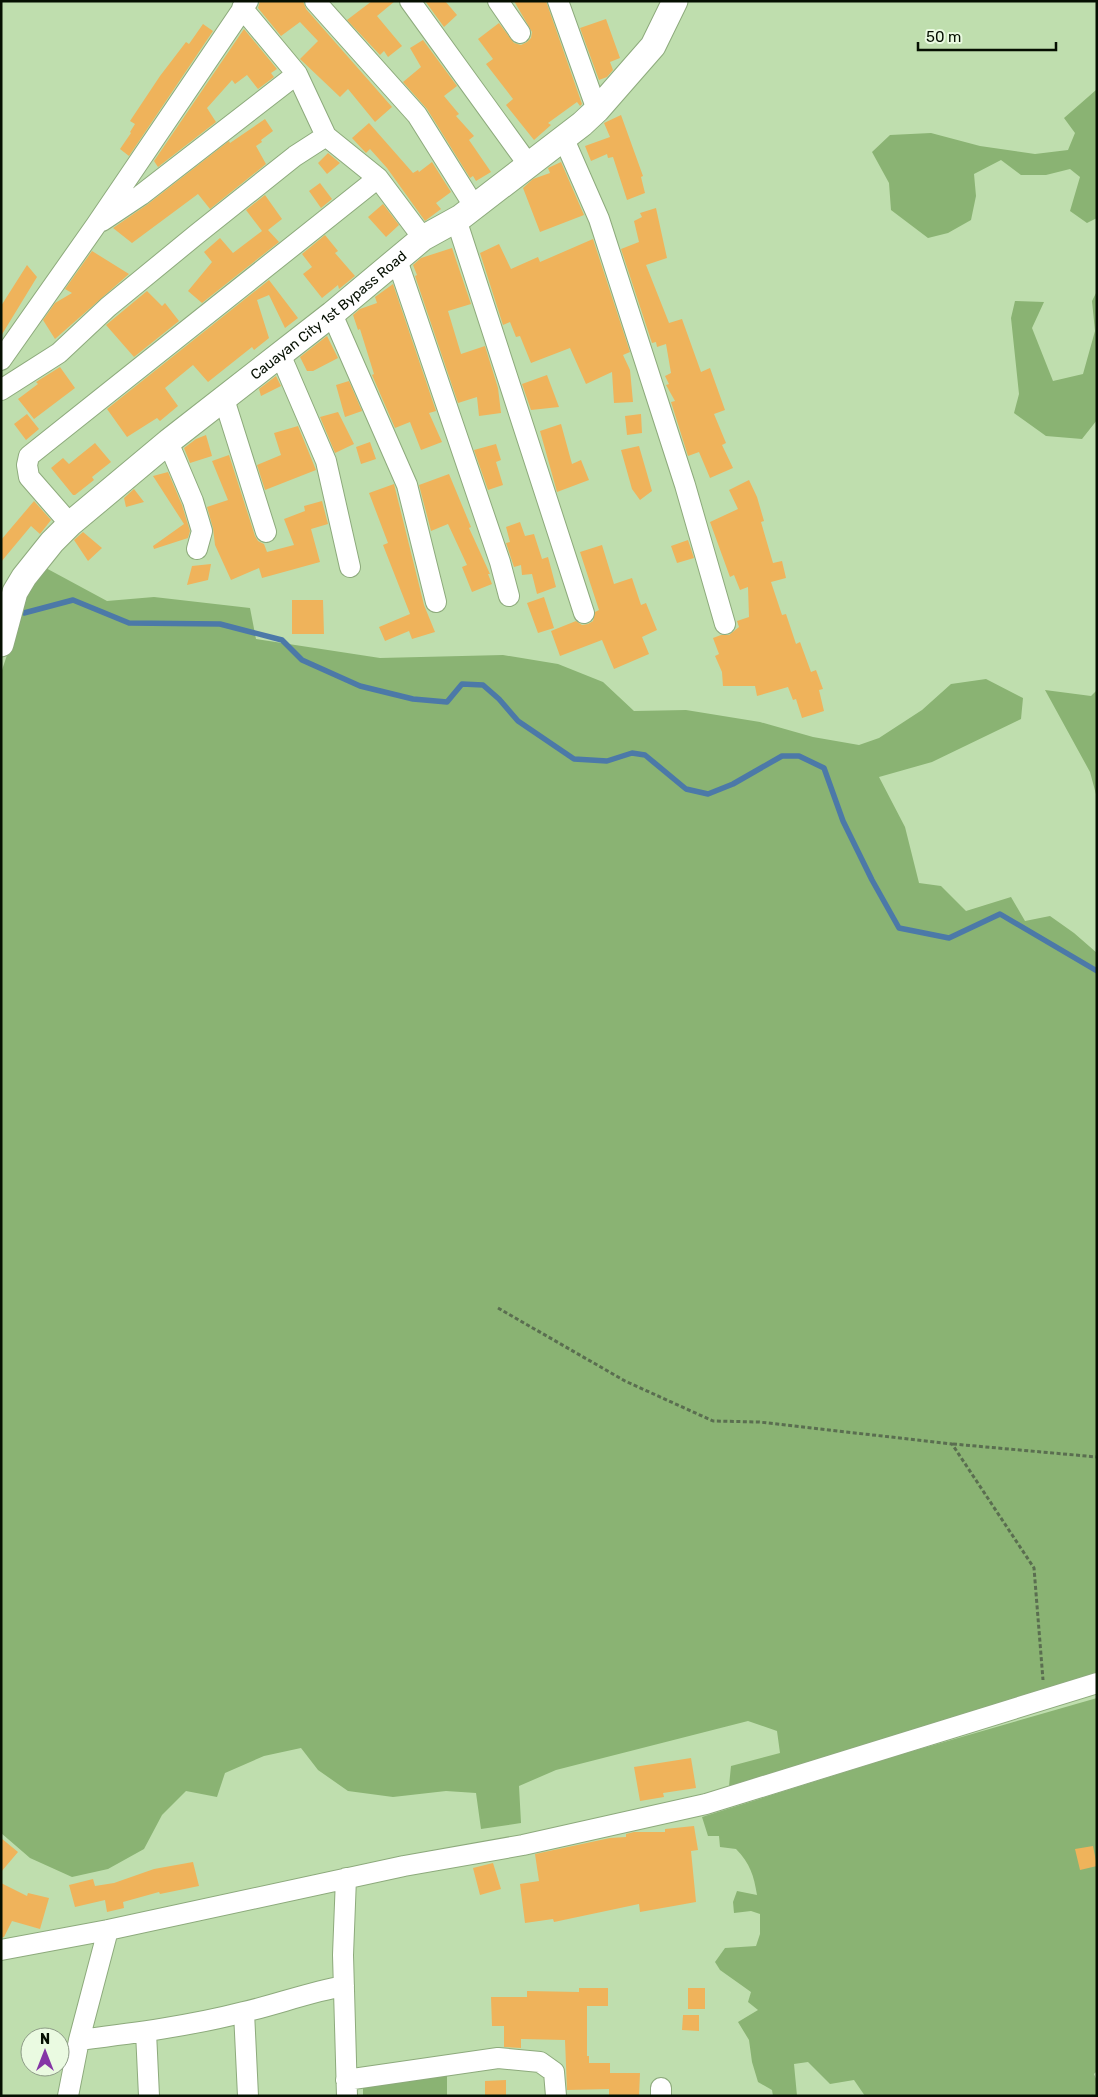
<svg xmlns="http://www.w3.org/2000/svg" width="1098" height="2097" font-family="Rubik,sans-serif">
  <style>
    .green { fill: #8ab373 }
    .lines { fill: none; stroke-linecap: round; stroke-linejoin: round }
    .stream { stroke: #4c79a8; stroke-width: 5.5 }
    .building { fill: #efb35b }
    .minor-casing { stroke: #8daa7c; stroke-width: 22 }
    .major-casing { stroke: #8daa7c; stroke-width: 27 }
    .path { stroke: #5a6e50; stroke-width: 3; stroke-dasharray: 4 2.5; stroke-linecap: butt }
    .minor { stroke: #fff; stroke-width: 20 }
    .major { stroke: #fff; stroke-width: 25 }
    .labels { text-anchor: middle; stroke-width: 4; stroke-linejoin: round; paint-order: stroke }
    .street-label { font-size: 14px; fill: #050f01; stroke: #eafae1 }
  </style>
  <rect width="100%" height="100%" fill="#bfdeae"/>
  <!-- green -->
  <path class="green" d="M1096,90L1097,218L1087,223L1070,211L1080,177L1070,169L1046,175H1021L1001,160L974,174L976,196L971,220L948,233L928,238L891,210L889,183L872,152L890,135L931,133L980,146L1035,154L1068,150L1075,133L1064,118Z
    M1097,291V420L1082,439L1046,436L1014,413L1019,394L1011,318L1015,301L1044,302L1032,328L1053,381L1083,374L1095,331L1092,301Z
    M44,567L107,601L154,597L250,608L256,639L380,658L503,655L558,664L603,682L634,711L686,710L760,722L813,737L859,745L879,738L922,710L951,684L986,679L1023,698L1021,719L932,762L879,777L905,827L919,883L941,886L966,911L1011,897L1025,921L1050,916L1074,933L1097,953V1677L729,1786L731,1766L780,1753L777,1731L748,1721L556,1770L519,1786L521,1823L481,1829L476,1793L446,1791L393,1797L348,1791L318,1770L301,1748L264,1756L225,1773L217,1797L186,1791L162,1815L144,1849L108,1869L72,1877L30,1858L1,1833V673L28,592Z
    M1045,690L1091,696L1097,690V798L1090,772Z
    M1097,1698V2071L1094,2074L1097,2081V2096H865L854,2080L830,2084L808,2062L794,2064L797,2096H773L772,2090L758,2082L752,2062L749,2040L738,2022L758,2010L748,2002L751,1992L720,1970L715,1962L725,1948L756,1946L760,1934V1914L751,1911L734,1913L733,1902L737,1891L757,1895C754,1876 750,1863 736,1849L720,1847L719,1836H708L702,1817L899,1755Z
    M447,2075V2096H363V2083Z"/>
  <g class="lines">
    <!-- stream -->
    <path class="stream" d="M15,610L24,613L73,600L129,623L220,624L282,640L302,660L360,686L413,699L447,702L462,684L483,685L499,699L518,721L574,759L607,761L632,753L645,755L686,789L708,794L733,784L782,756H799L824,768L843,821L872,880L899,928L949,938L1000,914L1097,971"/>
  </g>
  <!-- building -->
  <path class="building" d="M260,1H303L306,9L392,107L375,122L348,89L340,97L300,59L318,41L300,22L281,36L258,8Z
    M372,1H395L377,16L402,46L388,57L384,51L380,55L347,20Z
    M425,1H445L457,15L444,27Z
    M514,1H546L582,104L580,106L577,102L548,123L551,125L534,140L506,105L513,99L486,64L493,59L478,39L499,23L514,43L521,45L527,42L531,38L532,32Z
    M606,19L620,58L610,62L613,70L607,77L599,80L580,28Z
    M203,24L213,31L129,156L120,149L131,133L130,132L135,124L130,121L160,76L186,42L189,44Z
    M244,29L277,69L271,73L274,77L258,89L247,75L235,84L232,80L207,108L216,122L158,167L154,161Z
    M423,40L457,86L444,96L459,114L456,116L474,136L469,140L491,172L476,181L473,176L470,178L427,109L403,82L421,67L410,48Z
    M621,115L643,176L641,177L645,193L627,200L613,157L608,158L607,154L591,161L585,146L610,137L604,123Z
    M265,119L273,131L261,140L262,142L256,146L266,164L210,209L198,194L132,243L113,228L148,204L229,141L230,143Z
    M369,123L413,173L418,170L419,172L432,162L451,192L436,203L441,209L425,221L387,168L370,149L366,153L352,138Z
    M328,153L340,163L327,174L318,163Z
    M561,162L584,215L540,232L523,188L533,179L550,173L548,168Z
    M320,183L332,199L321,208L309,191Z
    M265,195L282,219L268,230L279,242L202,303L188,291L212,262L204,252L220,238L233,253L262,231L246,210Z
    M383,204L399,225L386,237L368,217Z
    M656,208L667,258L646,265L669,323L682,319L701,372L710,368L725,410L714,414L726,443L722,445L733,468L710,478L699,452L688,456L671,402L675,401L666,385L669,384L665,376L671,373L666,344L657,347L656,342L652,343L621,249L639,242L634,221L642,217L640,213Z
    M325,235L338,251L335,253L355,276L339,289L338,285L322,298L303,274L312,267L302,254Z
    M593,239L630,352L623,355L630,370L633,402L614,403L612,372L586,384L570,348L531,363L520,336L516,337L510,322L503,325L480,253L499,244L511,269L538,257L540,262Z
    M452,248L471,304L448,311L461,354L485,346L498,388L501,413L479,416L477,397L458,403L415,276L417,275L413,265L421,258Z
    M92,251L129,274L55,339L43,320L55,303L72,293L65,289Z
    M27,265L37,277L1,336V306Z
    M269,280L298,318L285,328L269,295L257,300L269,338L254,350L252,347L208,382L193,365L165,388L178,406L160,421L157,418L127,437L107,409Z
    M393,284L436,411L429,413L442,442L421,450L410,422L395,428L372,375L374,374L360,329L358,330L353,315L360,309L377,303L375,297Z
    M147,291L162,306L165,303L179,321L134,357L106,325Z
    M327,336L338,358L313,371H307L300,357Z
    M60,367L75,388L34,419L18,399L38,384L36,382Z
    M547,375L559,407L531,410L522,384Z
    M276,376L281,386L261,396L259,389Z
    M349,381L362,411L345,417L336,385Z
    M338,412L354,444L335,453L320,417Z
    M27,414L39,429L26,440L14,424Z
    M641,414L642,433L627,435L625,416Z
    M561,424L572,464L581,460L589,480L557,492L540,431Z
    M298,426L316,470L265,490L257,465L281,455L274,433Z
    M206,435L212,456L190,463L184,448L196,439Z
    M370,442L376,459L361,464L356,447Z
    M95,443L111,462L92,477L94,480L75,495H73L51,468L63,458L69,464Z
    M496,444L501,460L496,462L503,485L488,490L474,450Z
    M639,446L652,491L640,500L632,489L621,450Z
    M229,455L255,536L258,541L264,544L267,552L294,545L284,519L305,511L304,506L322,501L328,524L311,529L320,562L262,578L259,568L231,580L215,545L213,528L207,507L228,500L212,461Z
    M168,472L182,505L190,531L188,538L154,549L153,546L184,524L153,476Z
    M449,474L471,527L469,528L490,574H488L492,584L472,592L462,567L467,565L448,524L431,531L419,485Z
    M749,480L757,497L764,521L761,522L773,563L782,561L786,578L771,582L782,615L786,614L796,644L800,642L811,672L816,670L823,689L819,690L824,711L802,718L796,699L793,700L788,687L757,696L755,686H723L722,672L715,656L719,654L713,638L721,635H729L739,627L737,621L749,617L748,587L740,590L734,575L730,577L710,522L738,509L729,490Z
    M394,484L424,605L435,632L412,639L409,631L385,641L379,627L410,614L383,545L388,543L369,493Z
    M134,489L144,502L126,507L124,498Z
    M34,501L51,520L40,534L31,526L1,562V540Z
    M520,522L525,536L534,534L542,559L548,557L556,587L537,594L532,574L522,575L521,565L514,567L506,543L510,542L506,527Z
    M83,532L102,548L88,561L74,540Z
    M688,540L694,558L677,563L671,546Z
    M602,545L614,584L632,578L641,605L646,603L657,630L642,637L649,654L614,669L602,640L560,656L551,631L576,621L582,625L588,624L593,621L595,612L599,610L580,552Z
    M211,564L208,580L187,585L192,566Z
    M544,597L554,628L538,633L527,603Z
    M292,600H323L324,634H292Z
    M691,1758L696,1788L663,1793L664,1797L640,1801L634,1767Z
    M694,1826L698,1850L691,1851L696,1902L640,1912L639,1904L554,1922L553,1919L525,1923L520,1884L539,1881L535,1854L610,1838L626,1837V1834L634,1832H665V1829Z
    M1,1838L18,1852L1,1872Z
    M1093,1846L1097,1866L1080,1870L1075,1849Z
    M193,1862L199,1886L160,1894L159,1892L123,1902L124,1908L107,1912L105,1900L75,1907L69,1885L93,1879L95,1886L114,1883L154,1869Z
    M493,1863L501,1889L480,1895L473,1868Z
    M1,1883L27,1896L28,1893L49,1898L40,1929L12,1921L4,1937L1,1938Z
    M579,1988H608V2006H587V2056H589V2063H610V2073H640L639,2096H609V2089L567,2090L565,2040L521,2039V2048L504,2047V2026H492L491,1997H527V1991L579,1992Z
    M688,1988H705V2009H688Z
    M683,2015H699V2031L682,2030Z
    M506,2080V2096H485V2081Z"/>
  <g class="lines">
    <defs>
      <path id="minor" d="M315,1L417,115L474,206
        M410,1L528,164
        M498,1L520,33
        M558,1L597,110
        M242,8L297,74L326,136L378,178L423,238
        M563,137L599,219L685,485L725,624
        M456,219L584,613
        M102,221L141,195L297,74
        M397,260L500,562L509,596
        M332,314L407,485L436,602
        M280,354L326,461L350,567
        M1,360L96,225L248,1
        M1,390L59,353L108,307L197,234L295,156L326,136
        M224,399L266,532
        M168,442L193,501L202,531L197,549
        M70,524L29,477L27,465L29,456L378,178
        M346,1878L343,1955L347,2096
        M1,1950L108,1930L404,1866L523,1845L706,1804L1097,1683
        M244,2012L248,2096
        M146,2032L149,2096
        M79,2040L108,1930
        M346,2080L498,2058L540,2062L554,2072L556,2096
        M661,2088V2096
        M68,2096L79,2040C135,2033 190,2026 244,2012C278,2004 310,1992 344,1986"/>
      <g id="major">
        <path id="s1" d="M1,644L15,592L24,577L52,542L70,524L168,442L332,314L423,238L461,217L582,124L597,110L653,46L675,1"/>
      </g>
    </defs>
    <!-- minor casing -->
    <use href="#minor" class="minor-casing"/>
    <!-- major casing -->
    <use href="#major" class="major-casing"/>
    <!-- path -->
    <path class="path" d="M498,1308L625,1381L713,1421L759,1422L952,1444L1034,1568L1043,1680
      M953,1444L1097,1457"/>
    <!-- minor -->
    <use href="#minor" class="minor"/>
    <!-- major -->
    <use href="#major" class="major"/>
  </g>
  <g class="labels">
    <!-- street labels -->
    <g class="street-label">
      <text dy="5" stroke="none"><textPath href="#s1" startOffset="474">Cauayan City 1st Bypass Road</textPath></text>
    </g>
  </g>
  <!-- border -->
  <rect width="1098" height="2097" fill="none" stroke="#050f01" stroke-width="5"/>
  <!-- north arrow -->
  <g transform="translate(45 2052)"><circle r="24" fill="#eafae1" stroke="#8e9c87"/>
  <path d="M0-4L9 19L0 12L-9 19Z" fill="#8536a6"/>
  <text y="-8" font-size="14" font-weight="bold" text-anchor="middle" fill="#050f01">N</text>
  </g>
  <!-- scale -->
  <path d="M918 42v8h138v-8" fill="none" stroke="#050f01" stroke-width="2.5"/>
  <text x="926" y="42" font-size="15" fill="#050f01" stroke="#eafae1" stroke-width="4" paint-order="stroke">50 m</text>
</svg>
